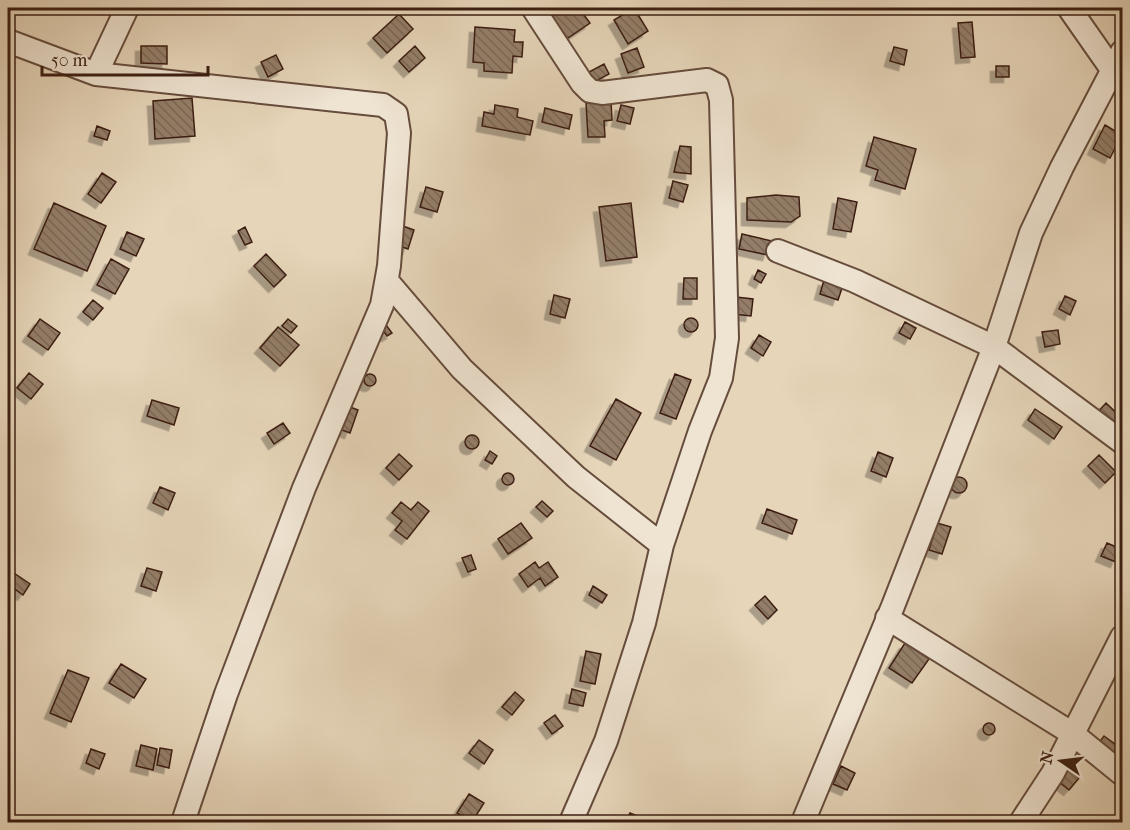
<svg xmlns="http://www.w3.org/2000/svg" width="1130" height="830" font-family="'IM FELL French Canon',serif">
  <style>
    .building { fill: url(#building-back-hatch); stroke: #3c1f12; stroke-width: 1.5; filter: url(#shadow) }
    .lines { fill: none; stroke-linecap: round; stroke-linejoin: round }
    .street-casing { stroke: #664c3c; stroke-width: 26 }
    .street { stroke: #efe4d2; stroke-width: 22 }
  </style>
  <defs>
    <pattern id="building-back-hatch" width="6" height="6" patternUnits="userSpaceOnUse" patternTransform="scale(1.5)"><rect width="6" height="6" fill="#947e69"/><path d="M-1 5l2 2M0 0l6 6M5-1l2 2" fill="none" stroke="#7a6755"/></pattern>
    <filter id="shadow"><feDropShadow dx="-5.5" dy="5.5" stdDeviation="0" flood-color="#0004"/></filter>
  </defs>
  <rect width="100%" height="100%" fill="#e6d5b9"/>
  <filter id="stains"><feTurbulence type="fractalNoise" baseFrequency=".00333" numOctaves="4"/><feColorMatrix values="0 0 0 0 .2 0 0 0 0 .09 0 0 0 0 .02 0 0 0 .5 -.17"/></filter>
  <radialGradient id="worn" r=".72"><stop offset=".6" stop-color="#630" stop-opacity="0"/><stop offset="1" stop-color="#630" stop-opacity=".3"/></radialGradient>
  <!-- building -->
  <path class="building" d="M544,8H579L590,23L565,40Z
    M634,8L648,31L628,44L614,20Z
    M399,14L413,29L387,53L373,38Z
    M972,22L975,57L961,58L958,23Z
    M475,27L515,30L514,42H523L522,57L513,56L512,73L484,71V63L473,62Z
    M141,46H167V64L141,63Z
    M415,46L425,58L409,72L399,61Z
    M894,47L907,50L904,65L890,61Z
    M637,48L644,67L628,73L621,54Z
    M276,55L283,69L268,77L261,62Z
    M604,64L609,74L594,82L589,72Z
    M996,66H1009V77H996Z
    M192,98L195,136L155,139L153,101Z
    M611,101L612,120L604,121L605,137H588L586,103Z
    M495,105L518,109L517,117L533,121L530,135L482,126L484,112L494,114Z
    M621,105L634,108L630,124L617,121Z
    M545,108L572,115L569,129L542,122Z
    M1105,125L1122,135L1110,158L1093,149Z
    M97,126L110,131L107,140L94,136Z
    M874,137L916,149L905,189L875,180L878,170L866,166Z
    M680,146L691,147V174L674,172Z
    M102,173L116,182L101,203L88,194Z
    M673,181L688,185L683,202L669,198Z
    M426,187L443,192L437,212L420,207Z
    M776,195L799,197L800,216L791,222L747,220V198Z
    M838,198L857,202L851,232L833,229Z
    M54,203L106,226L87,271L34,249Z
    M631,203L637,257L606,261L599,207Z
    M400,225L414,230L408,249L394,244Z
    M245,227L252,242L245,245L238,231Z
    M127,232L144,239L136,256L120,249Z
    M742,234L772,241L768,255L739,249Z
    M266,254L286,275L274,287L254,266Z
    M111,259L129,269L115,294L97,285Z
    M758,270L766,274L761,283L754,279Z
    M684,278H697V299H683Z
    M824,280L843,285L838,300L820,294Z
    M554,295L570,299L565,318L550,314Z
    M1065,296L1076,301L1070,315L1059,309Z
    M736,297L753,299L751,316L733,314Z
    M93,300L103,308L93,320L83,312Z
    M684 325a7 7 0 1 1 14 0a7 7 0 1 1-14 0Z
    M40,319L60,333L48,350L28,336Z
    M288,319L297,326L291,333L282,326Z
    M905,322L916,328L910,339L899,333Z
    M386,325L392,333L387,336L381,328Z
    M278,327L299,345L280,366L260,348Z
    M1058,330L1060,344L1045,347L1042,332Z
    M759,335L771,342L763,356L751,348Z
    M29,373L43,384L31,399L17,388Z
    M675,374L691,380L676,419L660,413Z
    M364 380a6 6 0 1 1 12 0a6 6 0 1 1-12 0Z
    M616,399L641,413L616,460L590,446Z
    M152,400L179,408L174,425L147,416Z
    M1106,403L1122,418V438L1096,414Z
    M342,404L358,410L350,433L334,427Z
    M1035,409L1062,427L1054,439L1028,420Z
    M283,423L290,433L274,444L267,433Z
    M465 442a7 7 0 1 1 14 0a7 7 0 1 1-14 0Z
    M490,451L497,456L492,464L485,460Z
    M878,452L893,458L886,477L871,471Z
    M399,454L412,466L399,480L386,468Z
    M1099,455L1116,472L1105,483L1088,466Z
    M502 479a6 6 0 1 1 12 0a6 6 0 1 1-12 0Z
    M951 485a8 8 0 1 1 16 0a8 8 0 1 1-16 0Z
    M160,487L175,493L168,510L153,503Z
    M542,501L553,511L547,517L536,507Z
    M401,502L411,510L418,502L429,511L407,539L395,530L402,521L392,513Z
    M767,509L797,520L792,534L762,523Z
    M521,523L532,538L508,554L498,539Z
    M937,523L951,527L942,554L929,550Z
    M1107,543L1121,549L1116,562L1101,556Z
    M471,555L476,569L468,572L462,558Z
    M535,562L539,568L548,562L558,577L545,586L540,578L528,587L519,574Z
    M147,568L162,572L156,591L141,586Z
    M8,569L30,584L23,595L8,584Z
    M593,586L607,595L602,603L589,595Z
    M765,596L777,610L768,619L755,605Z
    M905,643L929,659L912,683L889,668Z
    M586,651L601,654L595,684L580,681Z
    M121,664L146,679L134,698L109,683Z
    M68,670L89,678L71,722L50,713Z
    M572,689L586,693L583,706L569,703Z
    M515,692L524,700L512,715L502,707Z
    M555,715L563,726L552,734L544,723Z
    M983 729a6 6 0 1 1 12 0a6 6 0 1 1-12 0Z
    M1104,736L1119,747L1110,759L1095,748Z
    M479,740L493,750L484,764L469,753Z
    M141,745L157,749L153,770L136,766Z
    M160,748L172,750L169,768L157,765Z
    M91,749L105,754L99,769L86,763Z
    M841,766L855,773L847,790L833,784Z
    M1064,766L1079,778L1069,790L1054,778Z
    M469,794L484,803L472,822L457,813Z
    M630,813L652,822H626Z"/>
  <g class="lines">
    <defs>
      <path id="street" d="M533,8L582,83L590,91L602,93L707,80L717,85L721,100L727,338L721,378L700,431L662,545L644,623L606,741L571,822
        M1069,8L1113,71L1122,78
        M8,41L96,74L383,105L396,114L399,133L389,266L382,305L304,488L226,694L183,822
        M96,74L127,8
        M778,251L855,281L994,347L1122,442
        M387,281L462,369L576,477L662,545
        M887,618L1073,734L1122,774
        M803,822L893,606L994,347L1031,233L1062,167L1122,52
        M1021,822L1053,773L1122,637"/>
    </defs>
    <!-- street casing -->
    <use href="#street" class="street-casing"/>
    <!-- street -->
    <use href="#street" class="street"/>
  </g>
  <!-- margin -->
  <rect width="1130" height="830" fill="none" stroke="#e6d5b9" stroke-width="30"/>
  <rect x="9" y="9" width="1112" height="812" fill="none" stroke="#3c1f12" stroke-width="3"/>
  <rect x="15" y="15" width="1100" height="800" fill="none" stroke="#3c1f12" stroke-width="1.5"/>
  <!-- north arrow -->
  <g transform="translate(1061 761) rotate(284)" stroke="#efe4d2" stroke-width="4.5" paint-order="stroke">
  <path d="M0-4.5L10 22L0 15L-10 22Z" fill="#3c1f12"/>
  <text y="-9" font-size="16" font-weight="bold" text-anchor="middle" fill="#3c1f12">N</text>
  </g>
  <!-- scale -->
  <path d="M42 66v9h166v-9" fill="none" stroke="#3c1f12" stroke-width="3"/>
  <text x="51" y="66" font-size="18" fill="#3c1f12" stroke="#efe4d2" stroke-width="4.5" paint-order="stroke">50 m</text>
  <rect width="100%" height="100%" filter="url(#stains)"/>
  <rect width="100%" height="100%" fill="url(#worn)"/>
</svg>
